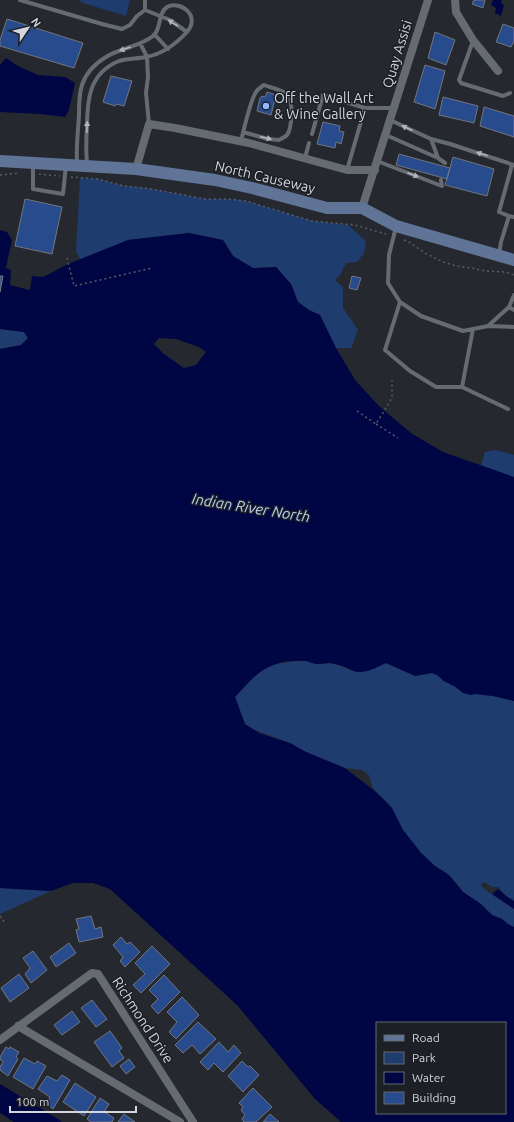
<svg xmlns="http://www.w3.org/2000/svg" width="514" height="1122" font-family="Ubuntu,sans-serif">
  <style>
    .green { fill: #1f3c6f }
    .water { fill: #000543; fill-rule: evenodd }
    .building { fill: #274b8c; stroke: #71767d }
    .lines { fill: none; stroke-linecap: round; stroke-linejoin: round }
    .path { stroke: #5a5d63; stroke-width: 1.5; stroke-dasharray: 2 3; stroke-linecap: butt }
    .service { stroke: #666b72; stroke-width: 4 }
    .minor { stroke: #666b72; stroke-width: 8 }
    .secondary { stroke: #5f7497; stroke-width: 12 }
    .oneway { fill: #b2b6bb }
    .poi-dot { fill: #90b8fd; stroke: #1c1f25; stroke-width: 1.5 }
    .labels { text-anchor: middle; stroke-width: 3; stroke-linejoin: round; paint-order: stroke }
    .street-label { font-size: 14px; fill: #d3d6da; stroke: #1c1f25 }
    .poi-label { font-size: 14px; fill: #d3d6da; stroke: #1c1f25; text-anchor: start }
    .water-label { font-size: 15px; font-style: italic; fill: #b8cff4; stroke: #1c1f25 }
  </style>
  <rect width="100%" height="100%" fill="#25292f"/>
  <!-- green -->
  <path class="green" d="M81,0H130L126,16L80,2Z
    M80,178L98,179L124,186L147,188L205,199H229L246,201L312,221L348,225L366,241L364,253L357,262L346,263L340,275L335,280L343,287V308L358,330L351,348H336L320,315L308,310L298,302L291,284L276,267L253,268L233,256L223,240L189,233L128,240L82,262L76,252Z
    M0,329L24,332L28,338L21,345L0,349Z
    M496,450L514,455V477L481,466L485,452Z
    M308,661C313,663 318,665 323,664C328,663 325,663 329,663C338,664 343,667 350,670C363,675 374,668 386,663L415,676L432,673L437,675L444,681L454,686L463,693H477L483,695L493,696L514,701V901L506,896L498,887H492L484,882L481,884L484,889L514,909V927L508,924L502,919L492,915L481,904L463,892L452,878L445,872L435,866L421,853L403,830L388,803L376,792L372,786L369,775L362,770L345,768L306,752L290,743L252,729L245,724L235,697C238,694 241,691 244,688C247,685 249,681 252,678C268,663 287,661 308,661Z
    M0,888L51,891L0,914Z"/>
  <!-- water -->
  <path class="water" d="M493,0H502L501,3L504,5L501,16L495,13L496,8L491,5Z
    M6,58L18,66L38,75L65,77L75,83L69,110L65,117L40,114L0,112V65Z
    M0,230L7,232L12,240L6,268L11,270L10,285L30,290L32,276L43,277L68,264L128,240L189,233L223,240L233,256L253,268L276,267L291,284L298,302L309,310L320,315L336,348L355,380L379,406L411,433L443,452L514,477V701L493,696L475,694L471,695L463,693L454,686L444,681L437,675L432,673L415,676L386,663C377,667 367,673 357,672C352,671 347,667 342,666C339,665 334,664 330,663C326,663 322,664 318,664C314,664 310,662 306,661C270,659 257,672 235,697L245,724L259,733L290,743L306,752L345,768L376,792L392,808L403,830L421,853L435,866L449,875L463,892L481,904L492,915L502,919L508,924L514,927V1122H341L315,1099L237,1005L110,889L93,883H73L51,891L0,888V349L21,345L28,338L24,332L0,329V288L3,277L0,276ZM159,338L176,339L199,347L206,352L196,365L184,368L164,354L154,344ZM377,1023H505V1113H377Z
    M498,889L506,896L514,901V909L492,894Z
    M0,1084L58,1119L62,1122H14L0,1113Z"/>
  <!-- building -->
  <path class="building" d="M474,0H485L483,8L472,4Z
    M7,19L83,43L74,68L0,46V40Z
    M503,24L514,28V41L511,47L496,42Z
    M435,32L455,40L446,65L428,58Z
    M425,65L445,71L435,109L414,102Z
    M111,76L132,81L124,106L116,104L115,106L103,102Z
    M267,92L276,95L271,115L257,111L260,98L262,96L265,97Z
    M443,97L478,106L474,123L439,115Z
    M484,107L514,116V137L480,126Z
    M323,122L340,126L339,131L344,132L341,144L336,142L335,148L317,144Z
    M399,154L450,168L447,179L396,165Z
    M453,157L494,169L487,196L445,185Z
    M25,199L62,207L52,254L15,246Z
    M0,276H3L0,292Z
    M352,276L361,278L357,290L349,288Z
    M91,916L95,929L101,927L103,937L79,942L76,930L79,929L76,919Z
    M121,937L127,944L130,942L140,952L125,967L120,961L123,957L113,945Z
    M69,943L76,953L56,967L50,957Z
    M152,946L170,964L141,993L133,985L145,974L135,963Z
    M33,951L47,970L31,983L25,974L30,968L23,958Z
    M19,974L29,988L10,1002L1,988Z
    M164,975L180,992L158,1014L151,1006L158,999L149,990Z
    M182,997L199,1015L176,1039L169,1032L177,1022L167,1012Z
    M92,1000L107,1019L96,1027L81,1008Z
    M72,1011L80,1022L62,1035L54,1025Z
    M198,1022L216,1039L200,1054L192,1045L183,1053L175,1045Z
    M110,1031L122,1048L119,1051L124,1058L112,1067L94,1042Z
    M219,1042L228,1052L234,1045L241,1053L223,1072L214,1063L208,1070L200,1062Z
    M6,1047L9,1049L10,1047L19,1052L16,1057L18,1059L8,1076L0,1070V1067L3,1062L0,1059V1057Z
    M24,1058L35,1064L37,1061L46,1066L33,1089L13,1077Z
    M129,1059L135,1067L126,1074L120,1066Z
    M242,1061L248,1067L250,1066L259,1075L243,1092L228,1076Z
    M62,1075L70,1080L53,1109L47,1104L50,1097L38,1089L47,1076L57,1081Z
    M75,1083L96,1097L84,1116L63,1102Z
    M253,1088L272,1107L256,1122H244L242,1119L245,1115L241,1110L243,1107L239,1103Z
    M100,1098L109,1104L104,1112L114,1118L112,1122H91L87,1119Z
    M124,1114L135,1122H118Z
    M270,1114L279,1122H263Z"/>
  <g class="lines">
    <!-- path -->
    <path class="path" d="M39,174L60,176
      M0,175L20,173
      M71,177L98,179L124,186L152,189L205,199H229L246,201L312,221L355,225L389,235
      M404,240L409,242L425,253L443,262L456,266L472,268L485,271L506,272L514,275
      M67,258L74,286L152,268
      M357,411L376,424L392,398V380
      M376,424L398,438
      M0,916L5,923"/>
    <!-- service -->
    <path class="service" d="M20,0L102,24L122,29L130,25L137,16L145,10L170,20L187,32C175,45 163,54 146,57C137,59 128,58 119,61C89,73 87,100 87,127C86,140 86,152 87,164
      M145,0V10
      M155,35L168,49
      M473,41L459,80L461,83L503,96L510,93
      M140,43L147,57L148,77L146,93L149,124
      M390,120L431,139L450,144L514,165
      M312,134L323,95L365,108H394
      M386,135L438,158
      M431,139L438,158L445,163
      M241,141C244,129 250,101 256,92C258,89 261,87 264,85C271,88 285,90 289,97C293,104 292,128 287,135C285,137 281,139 279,140L268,139L243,132
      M305,158L309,143
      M377,161L442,186L441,180
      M77,163C76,147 78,131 79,115C79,105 79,94 82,85C86,73 96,63 106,57C120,48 139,47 153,36C162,29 157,14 167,7C181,0 201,16 187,32
      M33,165V189L63,194L66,165
      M347,170L365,108
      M509,216L499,212L512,165
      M396,227L389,255L388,283L400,302L421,316L463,331L488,326L509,307L514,295
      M499,255L501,242L509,216L514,217
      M400,302L385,350L410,371L436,387H462L473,329
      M509,307L514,310
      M488,326L514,327
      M462,387L508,409"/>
    <!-- minor -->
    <path class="minor" d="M455,0L456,12L473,40L498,71
      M136,169L149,124L175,128L249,143L347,170H375
      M362,208L428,0
      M18,1026L180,1122
      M0,1040L92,973L98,974L193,1122"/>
    <!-- secondary -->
    <path class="secondary" d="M0,161L136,169L215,180L252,188L327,208H362L396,226L514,260"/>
  </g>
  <!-- one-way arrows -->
  <defs><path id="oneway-solid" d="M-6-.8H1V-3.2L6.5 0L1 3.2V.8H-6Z"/></defs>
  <g class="oneway">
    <use href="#oneway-solid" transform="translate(173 23) rotate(-148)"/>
    <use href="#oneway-solid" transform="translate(125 49) rotate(161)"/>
    <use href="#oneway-solid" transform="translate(87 127) rotate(-88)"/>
    <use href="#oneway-solid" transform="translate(407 128) rotate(-155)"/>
    <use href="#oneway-solid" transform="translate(266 138) rotate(13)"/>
    <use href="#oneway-solid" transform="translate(482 154) rotate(-162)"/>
    <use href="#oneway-solid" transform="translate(413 175) rotate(21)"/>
  </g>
  <!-- markers -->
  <circle class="poi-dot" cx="266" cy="106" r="4"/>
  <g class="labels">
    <!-- street labels -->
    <g class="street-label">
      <text transform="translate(397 54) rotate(-73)" y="5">Quay Assisi</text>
      <text transform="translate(265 177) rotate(13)" y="5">North Causeway</text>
      <text transform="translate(143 1020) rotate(57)" y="5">Richmond Drive</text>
    </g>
    <!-- poi labels -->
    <g class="poi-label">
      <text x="274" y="103">Off the Wall Art<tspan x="274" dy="16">&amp; Wine Gallery</tspan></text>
    </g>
    <!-- water labels -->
    <g class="water-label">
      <text transform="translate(251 508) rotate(9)" y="5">Indian River North</text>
    </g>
  </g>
  <!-- legend -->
  <rect x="376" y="1022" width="130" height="92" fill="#1c1f25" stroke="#65686d"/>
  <rect x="384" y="1035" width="20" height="6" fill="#5f7497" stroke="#65686d"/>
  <text x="412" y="1042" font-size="12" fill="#d3d6da">Road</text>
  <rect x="384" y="1052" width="20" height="12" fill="#1f3c6f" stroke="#65686d"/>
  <text x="412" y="1062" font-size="12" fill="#d3d6da">Park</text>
  <rect x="384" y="1072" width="20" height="12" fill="#000543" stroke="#65686d"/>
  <text x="412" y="1082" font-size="12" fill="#d3d6da">Water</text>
  <rect x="384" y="1092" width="20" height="12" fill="#274b8c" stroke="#65686d"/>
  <text x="412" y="1102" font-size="12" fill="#d3d6da">Building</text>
  <!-- north arrow -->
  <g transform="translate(28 28) rotate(55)" stroke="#1c1f25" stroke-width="3" paint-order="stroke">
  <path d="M0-3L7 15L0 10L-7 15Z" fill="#d3d6da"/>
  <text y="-6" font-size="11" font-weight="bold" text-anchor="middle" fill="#d3d6da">N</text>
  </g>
  <!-- scale -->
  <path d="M10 1106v6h126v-6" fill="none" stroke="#d3d6da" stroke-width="2"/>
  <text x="16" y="1106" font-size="12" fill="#d3d6da" stroke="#1c1f25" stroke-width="3" paint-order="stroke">100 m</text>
</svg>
